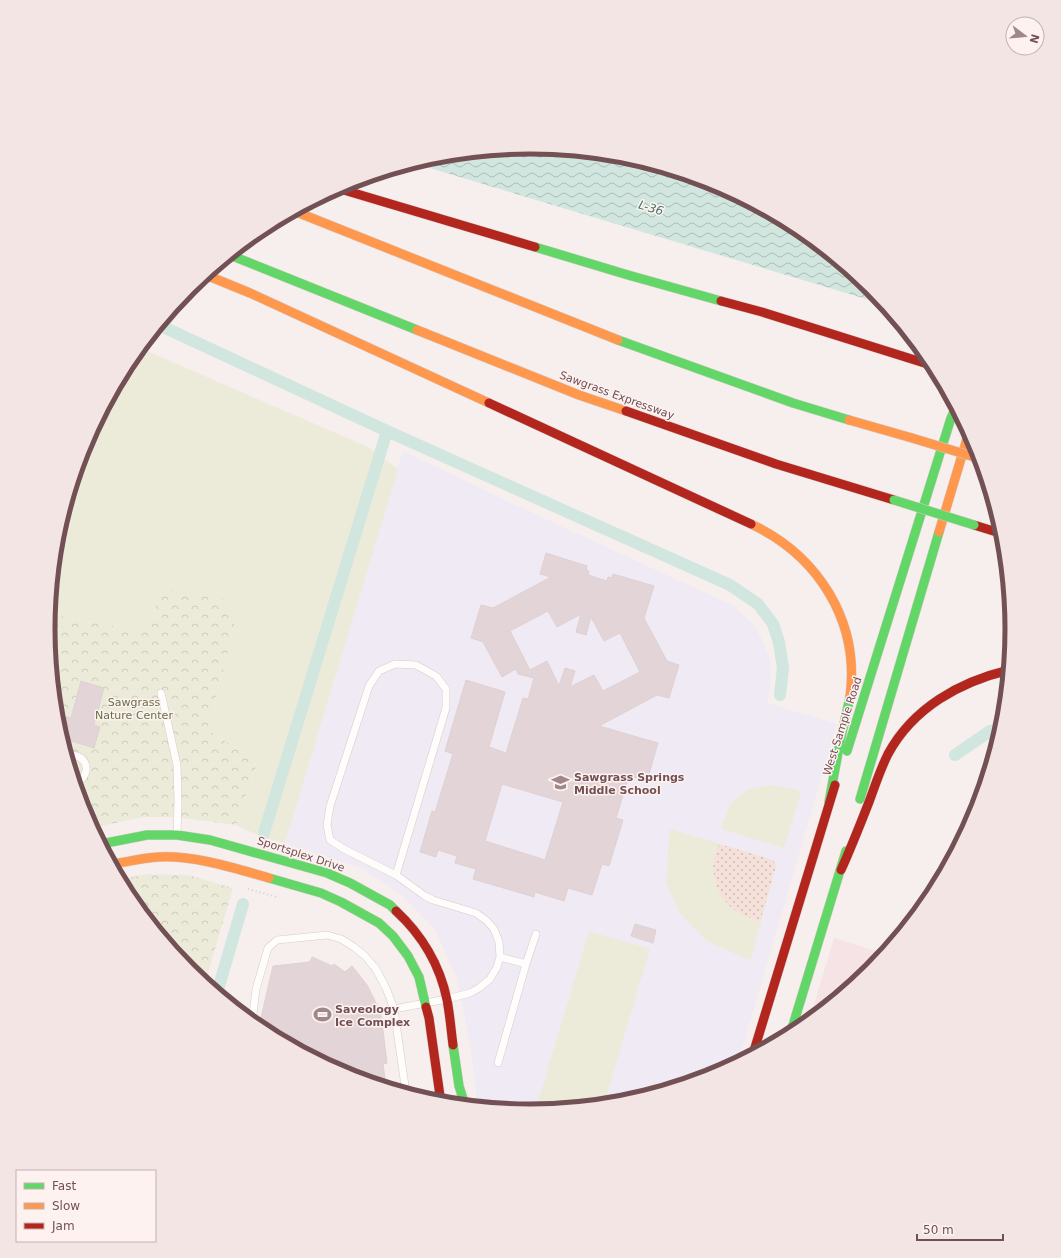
<svg xmlns="http://www.w3.org/2000/svg" width="1061" height="1258" font-family="'DejaVu Sans',sans-serif">
  <style>
    .commercial { fill: #f5e3e5 }
    .education { fill: #efeaf3 }
    .green { fill: #ecebda }
    .sand { fill: url(#sand-dots) }
    .park { fill: url(#park-crowns) }
    .water { fill: url(#water-waves) }
    .lines { fill: none; stroke-linecap: round; stroke-linejoin: round }
    .canal { stroke: #d0e6de; stroke-width: 12 }
    .building { fill: #e3d5d7; stroke: #ded1d1; fill-rule: evenodd }
    .lane-casing { stroke: #d5cbca; stroke-width: 8 }
    .fast-casing { stroke: #d7cccb; stroke-width: 10 }
    .slow-casing { stroke: #d7cccb; stroke-width: 10 }
    .jam-casing { stroke: #d7cccb; stroke-width: 10 }
    .path { stroke: #d7cdce; stroke-width: 2; stroke-dasharray: 1 3; stroke-linecap: butt }
    .lane { stroke: #fefdfc; stroke-width: 7 }
    .fast { stroke: #63d668; stroke-width: 9 }
    .slow { stroke: #ff974d; stroke-width: 9 }
    .jam { stroke: #b3261e; stroke-width: 9 }
    .fast-bridge-casing { stroke: #d7cccd; stroke-width: 10; stroke-linecap: butt }
    .slow-bridge-casing { stroke: #d7cccd; stroke-width: 10; stroke-linecap: butt }
    .fast-bridge { stroke: #63d668; stroke-width: 9 }
    .slow-bridge { stroke: #ff974d; stroke-width: 9 }
    .labels { text-anchor: middle; stroke-width: 3; stroke-linejoin: round; paint-order: stroke }
    .street-label { font-size: 11px; fill: #725054; stroke: #fdf2f0 }
    .park-label { font-size: 11px; fill: #677146; stroke: #fdf2f0 }
    .poi-label { font-size: 11px; font-weight: bold; fill: #725054; stroke: #fdf2f0; text-anchor: start }
    .water-label { font-size: 12px; font-style: italic; fill: #457666; stroke: #fdf2f0 }
    .rim { fill: none; stroke: #725054; stroke-width: 5 }
  </style>
  <defs>
    <pattern id="sand-dots" width="8" height="8" patternUnits="userSpaceOnUse"><rect width="8" height="8" fill="#f5e1d9"/><path d="M2 2h.1M6 6h.1" fill="none" stroke="#cbb9b3" stroke-width="1.8" stroke-linecap="round"/></pattern>
    <pattern id="park-crowns" width="20" height="18" patternUnits="userSpaceOnUse"><rect width="20" height="18" fill="#ecebda"/><path d="M2 6a3 3 0 1 1 6 0M12 15a3 3 0 1 1 6 0" fill="none" stroke="#cecbbd"/></pattern>
    <pattern id="water-waves" width="16" height="10" patternUnits="userSpaceOnUse"><rect width="16" height="10" fill="#d0e6de"/><path d="M0 5q4-4 8 0t8 0" fill="none" stroke="#adbdb7"/></pattern>
  </defs>
  <rect width="100%" height="100%" fill="#f6efee"/>
  <!-- commercial -->
  <path class="commercial" d="M834,938L885,954L872,970L809,1022Z"/>
  <!-- education -->
  <path class="education" d="M403,451L511,503L734,606L752,623L763,641L770,661L771,684L767,703L837,724L738,1063L715,1075L624,1102L530,1111L481,1107L477,1100L471,1049L457,978L435,930L399,893L361,868L285,843Z"/>
  <!-- green -->
  <path class="green" d="M140,348L368,447L398,469L285,843L261,837L236,825L256,767L253,753L234,747L208,730L235,623L167,589L141,631L49,614L57,535L85,444L129,361Z
    M769,785L790,788L801,792L784,848L721,829L730,804L748,789Z
    M670,829L773,860L776,866L751,960L733,953L707,941L679,912L666,882Z
    M589,931L650,949L604,1104L535,1111Z"/>
  <!-- sand -->
  <path class="sand" d="M719,844L773,860L776,866L760,921C752,918 743,916 736,911C721,901 711,880 714,862C715,856 717,850 719,844Z"/>
  <!-- park -->
  <path class="park" d="M166,589L226,600L235,623L208,730L234,747L253,753L256,767L236,825L175,817H143L92,828L85,813L57,723L48,629L49,614L141,631Z
    M149,874L188,875L233,888L205,983L189,970L129,897L120,879Z"/>
  <!-- water -->
  <path class="water" d="M531,147L625,156L715,183L799,228L872,288L886,305L413,163L437,156Z"/>
  <g class="lines">
    <!-- canal -->
    <path class="canal" d="M159,325L387,431L730,585L758,604L773,624L779,642L783,668L780,695
      M955,755L990,731L1002,728
      M264,833L387,431
      M217,993L243,904"/>
  </g>
  <!-- building -->
  <path class="building" d="M546,553L587,566L586,570L589,571L588,575L607,581L608,577L612,578L613,574L654,586L644,618L667,661L679,665L669,698L657,695L599,726L658,743L647,781L629,776L616,818L623,820L609,866L602,864L592,895L568,888L564,901L535,892L534,897L473,879L476,869L455,863L457,856L438,850L436,857L420,852L432,811L435,812L453,754L445,751L466,680L505,692L489,747L506,753L523,698L528,699L534,678L518,674L516,669L502,677L483,642L471,638L481,605L493,608L551,577L540,574ZM548,611L557,627L581,614L576,632L586,635L591,617L604,641L620,633L640,672L603,691L594,675L570,687L575,671L565,668L559,686L547,661L530,670L510,631ZM502,784L563,802L545,860L485,841Z
    M81,681L104,688L94,725L100,727L94,748L62,738L57,723L56,715L71,718Z
    M635,924L656,930L653,943L631,936Z
    M312,957L332,966L334,964L345,972L352,966L367,985L378,1007L380,1006L387,1063L383,1064L386,1087L346,1075L261,1029L260,1022L273,966L310,962Z"/>
  <g class="lines">
    <defs>
      <path id="lane" d="M161,693L177,765L178,801L177,835
        M67,756C87,751 94,776 75,783
        M526,964L536,934
        M394,1009L447,999L470,993L479,988L490,979L497,967L500,957L499,942L494,929L487,921L476,913L433,900L425,896L396,875L344,849L330,840L327,825L330,806L369,686L379,671L395,664L416,665L436,676L446,689V708L396,875
        M251,1021L253,1014L256,989L268,948L277,940L327,935L341,939L354,947L365,956L376,969L386,988L394,1009L406,1093
        M498,1063L526,964L500,957"/>
      <path id="fast" d="M535,247L628,275L721,301
        M230,255L417,330
        M618,340L793,403L849,420
        M847,751L951,418L956,407
        M860,799L939,532
        M829,802L840,742L850,697
        M101,844L147,835H177L210,840L327,873L350,883L390,905L396,911
        M269,878L321,893L341,902L379,923L393,936L408,956L419,977L426,1007
        M790,1035L846,851
        M453,1045L459,1086L465,1105"/>
      <path id="slow" d="M294,211L618,340
        M206,275L250,293L489,403
        M417,330L579,395L626,411
        M849,420L912,438
        M751,524C819,556 860,622 850,697
        M939,532L969,432
        M112,864C127,862 142,858 158,857C194,855 234,868 269,878"/>
      <path id="jam" d="M337,188L535,247
        M721,301L762,312L934,366
        M489,403L751,524
        M626,411L776,464L894,500
        M974,525L1003,534
        M841,870C851,848 860,825 869,802C875,786 880,770 888,754C913,708 959,682 1009,670
        M396,911C421,934 440,965 447,1000C450,1015 451,1030 453,1045
        M426,1007L429,1018L441,1103
        M753,1054L835,785"/>
    </defs>
    <!-- lane casing -->
    <use href="#lane" class="lane-casing"/>
    <!-- fast casing -->
    <use href="#fast" class="fast-casing"/>
    <!-- slow casing -->
    <use href="#slow" class="slow-casing"/>
    <!-- jam casing -->
    <use href="#jam" class="jam-casing"/>
    <!-- path -->
    <path class="path" d="M248,889L277,897"/>
    <!-- lane -->
    <use href="#lane" class="lane"/>
    <!-- fast -->
    <use href="#fast" class="fast"/>
    <!-- slow -->
    <use href="#slow" class="slow"/>
    <!-- jam -->
    <use href="#jam" class="jam"/>
    <defs>
      <path id="fast-bridge" d="M894,500L974,525"/>
      <path id="slow-bridge" d="M912,438L981,459"/>
    </defs>
    <!-- fast-bridge casing -->
    <use href="#fast-bridge" class="fast-bridge-casing"/>
    <!-- slow-bridge casing -->
    <use href="#slow-bridge" class="slow-bridge-casing"/>
    <!-- fast-bridge -->
    <use href="#fast-bridge" class="fast-bridge"/>
    <!-- slow-bridge -->
    <use href="#slow-bridge" class="slow-bridge"/>
  </g>
  <!-- icons -->
  <defs>
    <symbol id="school-bare" viewBox="-9 -9 18 18"><path d="M0-5L7-2L0 1L-7-2ZM-4 1L0 2.5L4 1V4Q0 6-4 4Z" fill="#a0888a" stroke="#fdf2f0" stroke-width="2.5" paint-order="stroke"/></symbol>
    <symbol id="stadium-bare" viewBox="-9 -9 18 18"><path d="M0-5a6.5 5 0 1 0 0 10a6.5 5 0 1 0 0-10ZM-3.5-1.8h7v3.6h-7Z" fill="#a0888a" stroke="#fdf2f0" stroke-width="2.5" paint-order="stroke"/></symbol>
  </defs>
  <g fill-rule="evenodd">
    <use href="#school-bare" x="548" y="770" width="25" height="25"/>
    <use href="#stadium-bare" x="310" y="1002" width="25" height="25"/>
  </g>
  <g class="labels">
    <!-- street labels -->
    <g class="street-label">
      <text transform="translate(617 395) rotate(20)" y="4">Sawgrass Expressway</text>
      <text transform="translate(842 726) rotate(-72)" y="4">West Sample Road</text>
      <text transform="translate(301 854) rotate(18)" y="4">Sportsplex Drive</text>
    </g>
    <!-- park labels -->
    <g class="park-label">
      <text x="134" y="706">Sawgrass<tspan x="134" dy="13">Nature Center</tspan></text>
    </g>
    <!-- poi labels -->
    <g class="poi-label">
      <text x="574" y="781">Sawgrass Springs<tspan x="574" dy="13">Middle School</tspan></text>
      <text x="335" y="1013">Saveology<tspan x="335" dy="13">Ice Complex</tspan></text>
    </g>
    <!-- water labels -->
    <g class="water-label">
      <text transform="translate(651 208) rotate(16)" y="4">L-36</text>
    </g>
  </g>
  <!-- crop -->
  <path d="M0 0H1061V1258H0ZM55 629a475 475 0 1 1 950 0a475 475 0 1 1-950 0Z" fill="#f2e5e4" fill-rule="evenodd"/>
  <path class="rim" d="M55 629a475 475 0 1 1 950 0a475 475 0 1 1-950 0Z"/>
  <!-- legend -->
  <rect x="16" y="1170" width="140" height="72" fill="#fdf2f0" stroke="#c5b1b2"/>
  <rect x="24" y="1183" width="20" height="6" fill="#63d668" stroke="#c5b1b2"/>
  <text x="52" y="1190" font-size="12" fill="#725054">Fast</text>
  <rect x="24" y="1203" width="20" height="6" fill="#ff974d" stroke="#c5b1b2"/>
  <text x="52" y="1210" font-size="12" fill="#725054">Slow</text>
  <rect x="24" y="1223" width="20" height="6" fill="#b3261e" stroke="#c5b1b2"/>
  <text x="52" y="1230" font-size="12" fill="#725054">Jam</text>
  <!-- north arrow -->
  <g transform="translate(1025 36) rotate(106)"><circle r="19" fill="#fdf2f0" stroke="#c5b1b2"/>
  <path d="M0-3L7 15L0 10L-7 15Z" fill="#a0888a"/>
  <text y="-6" font-size="11" font-weight="bold" text-anchor="middle" fill="#725054">N</text>
  </g>
  <!-- scale -->
  <path d="M917 1234v6h86v-6" fill="none" stroke="#725054" stroke-width="2"/>
  <text x="923" y="1234" font-size="12" fill="#725054" stroke="#fdf2f0" stroke-width="3" paint-order="stroke">50 m</text>
</svg>
